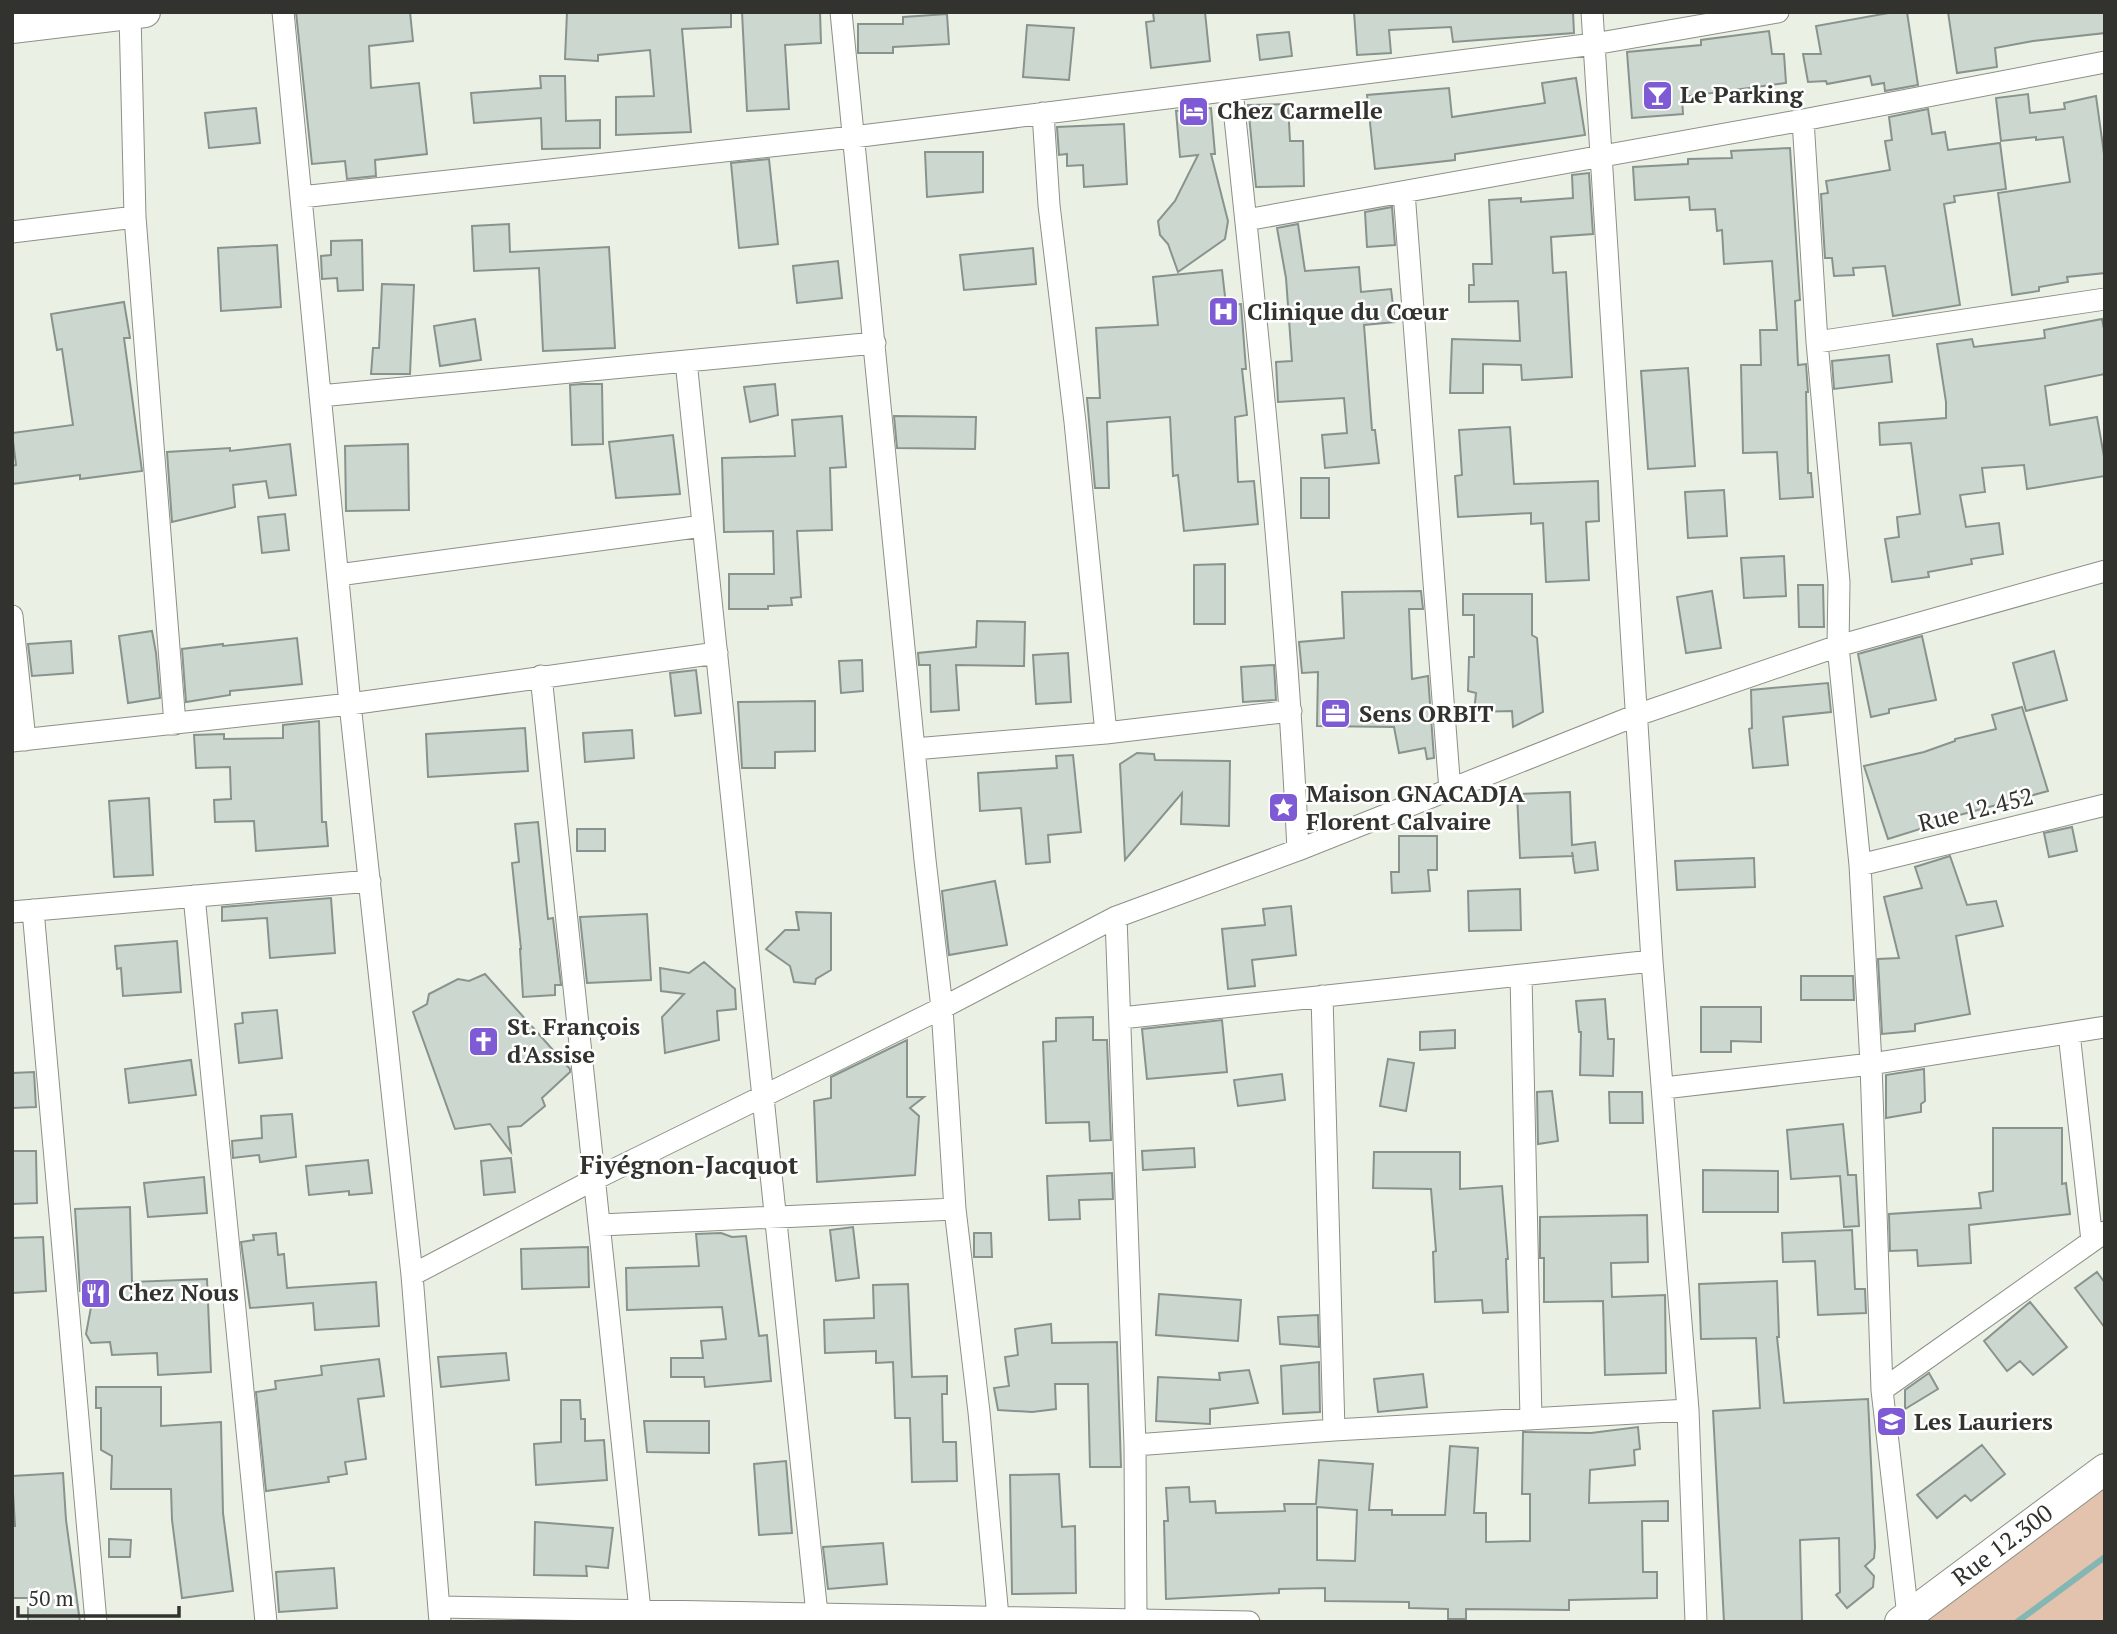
<svg xmlns="http://www.w3.org/2000/svg" width="2117" height="1634" font-family="'PT Serif',serif">
  <style>
    .green { fill: #e3c3ad }
    .lines { fill: none; stroke-linecap: round; stroke-linejoin: round }
    .stream { stroke: #84b6b3; stroke-width: 6 }
    .building { fill: #ccd7d0; stroke: #89938d; stroke-width: 2; fill-rule: evenodd }
    .street-casing { stroke: #8c9086; stroke-width: 23 }
    .secondary-casing { stroke: #8c9086; stroke-width: 32 }
    .street { stroke: #fff; stroke-width: 21 }
    .secondary { stroke: #fff; stroke-width: 30 }
    .labels { text-anchor: middle; stroke-width: 5; stroke-linejoin: round; paint-order: stroke }
    .poi-label { font-size: 24px; font-weight: bold; fill: #32332f; stroke: #fff; text-anchor: start }
    .street-label { font-size: 24px; fill: #32332f; stroke: #fff }
    .neighbourhood-label { font-size: 26px; font-weight: bold; fill: #32332f; stroke: #fff }
  </style>
  <rect width="100%" height="100%" fill="#ebf0e5"/>
  <!-- green -->
  <path class="green" d="M2105,1486V1618L2100,1622H1923Z"/>
  <g class="lines">
    <!-- stream -->
    <path class="stream" d="M2017,1622L2105,1557"/>
  </g>
  <!-- building -->
  <path class="building" d="M296,12H410L413,41L369,46L371,88L419,83L427,154L375,160L376,176L347,179L345,161L312,164Z
    M567,12H731V27L682,29L691,132L616,135V97L654,96L650,50L598,55V61L565,59Z
    M742,12H820L821,43L785,45L789,109L747,111Z
    M1153,12H1205L1210,61L1151,68L1146,22L1154,21Z
    M1354,12H1573L1574,33L1453,42L1451,27L1389,30L1391,53L1357,55Z
    M1894,12H1907L1918,85L1885,91L1884,83L1872,85L1870,76L1827,84L1826,81L1808,82L1803,54H1821L1816,26Z
    M1948,12H2105V33L2033,41L1995,48L1997,67L1957,73Z
    M947,14L949,44L893,47V53H858V24H903V17Z
    M1027,25L1074,28L1069,80L1023,77Z
    M1769,31L1772,54H1784L1786,83L1682,97L1683,114L1632,118L1627,52L1701,45V40Z
    M1289,32L1292,56L1260,60L1257,35Z
    M540,76H565L566,121L600,120V148L542,149L541,118L474,123L471,93L541,88Z
    M1576,78L1585,135L1455,154V160L1375,169L1367,95L1449,88L1452,117L1545,103L1542,83Z
    M2028,94L2030,113L2065,109L2064,103L2096,96L2105,161V273L2067,277L2068,282L2039,287V291L2012,295L1998,193L2070,182L2063,137L2036,140V137L2001,141L1996,98Z
    M1288,104L1290,141H1303L1304,186L1256,187L1248,105Z
    M256,108L260,143L209,148L205,113Z
    M1211,108L1215,154H1211L1228,221L1225,239L1178,272L1168,244L1160,235L1158,221L1175,201L1198,155L1180,157L1176,111Z
    M1928,109L1932,134L1945,132L1948,150L2000,143L2006,189L1954,196L1955,202L1944,204L1960,305L1893,316L1885,266L1853,268L1854,275L1834,276L1832,258H1825L1821,194L1828,193L1826,181L1890,170L1885,141L1892,140L1889,117Z
    M1124,124L1127,184L1084,187L1083,165L1067,166V154L1059,155L1057,127Z
    M1790,148L1800,300L1795,301L1798,365L1806,364L1808,392H1806L1808,473H1811L1813,497L1780,499L1777,452L1743,453L1741,365H1761L1760,330H1777L1772,261L1724,264L1722,230L1717,231L1715,209L1690,210L1689,197L1635,200L1633,167L1688,164V159L1732,158L1731,151Z
    M925,152H983V192L927,197Z
    M769,159L778,244L739,248L731,163Z
    M1589,173L1593,234L1551,237L1553,273L1566,272L1572,377L1522,380L1521,365L1483,364V393H1450L1452,339L1520,341L1518,301L1469,302V285H1474L1473,264H1492L1489,200L1521,198V202L1573,198L1572,175Z
    M1392,207L1395,245L1367,247L1365,212Z
    M509,224L510,252L609,247L615,348L543,351L539,268L474,271L472,226Z
    M1298,224L1305,271L1359,267L1361,292L1391,289L1395,322L1364,325L1372,430H1375L1379,463L1325,468L1322,435L1347,433L1344,398L1278,402L1276,362L1292,361L1286,278L1277,228Z
    M362,240L363,290L338,291L337,278L322,279L321,256L331,255V241Z
    M277,245L281,307L221,311L218,248Z
    M1033,248L1036,284L964,290L960,255Z
    M838,261L842,298L797,303L793,266Z
    M1222,270L1226,305L1241,304L1246,369H1242L1247,415L1235,417L1238,482L1254,481L1258,524L1184,531L1178,475L1173,476L1170,417L1107,422L1109,488H1095L1087,398H1100L1096,328L1158,325L1153,277Z
    M382,284L414,285L410,374H371L373,348H379Z
    M124,302L130,338H124L142,471L80,479V475L12,484V466L16,465L12,433L73,425L62,349L57,350L51,314Z
    M475,319L481,360L440,366L434,326Z
    M2102,319L2105,334V374L2045,386L2050,425L2097,417L2105,462V476L2027,489L2024,465L1982,468L1985,492L1960,495L1966,527L1999,523L2003,554L1971,559L1972,564L1928,572L1929,577L1892,582L1885,539L1899,537L1897,517L1920,514L1911,443L1880,445L1879,423L1946,418V402L1937,344L1972,339L1974,347L2045,338L2044,330Z
    M1889,355L1892,382L1834,389L1832,361Z
    M1688,368L1695,466L1648,469L1641,371Z
    M582,384H602L603,444L572,445L570,385Z
    M775,384L778,415L750,422L744,387Z
    M842,416L846,467L830,468L832,530L797,531L801,597L791,598L792,605L768,606V609H729V574H774L773,531L724,532L722,458L795,456L792,420Z
    M894,416L976,417L975,449L897,448Z
    M1510,427L1514,484L1598,481L1599,521L1586,522L1589,580L1546,582L1543,523L1531,524V513L1458,517L1455,476L1462,475L1459,430Z
    M673,435L680,494L616,498L609,442Z
    M290,444L296,495L269,498L266,481L233,485L235,507L172,522L167,452L230,448V451Z
    M408,444L409,510L346,511L345,446Z
    M1301,478H1329V518H1301Z
    M1724,490L1727,536L1688,538L1685,492Z
    M285,514L289,550L262,553L258,517Z
    M1784,556L1786,596L1744,598L1741,558Z
    M1225,564V624H1194V565Z
    M1798,585H1823L1824,627H1799Z
    M1421,591L1423,609H1409L1412,679L1428,676L1434,758L1427,759L1425,748L1399,753L1394,727L1317,726L1318,672L1302,673L1299,642L1344,638L1342,592Z
    M1712,591L1721,648L1686,653L1677,597Z
    M1463,594H1532V635L1537,638L1543,712L1513,727L1512,711L1474,712L1476,693L1468,691L1469,657H1474V615H1463Z
    M977,621L1025,622L1024,666L956,665L959,710L931,712L930,665H919L918,653L976,647Z
    M152,631L156,653L160,698L128,703L119,636Z
    M1922,636L1936,700L1889,709V713L1871,717L1858,654Z
    M297,638L302,684L230,691V695L186,702L182,649L223,644V646Z
    M71,641L73,673L32,676L28,644Z
    M2054,651L2067,700L2026,711L2013,663Z
    M1068,653L1071,702L1036,704L1033,655Z
    M862,660L863,691L841,693L839,661Z
    M1274,665L1276,700L1243,702L1241,667Z
    M696,670L701,713L675,716L670,673Z
    M1828,683L1831,712L1783,717L1788,765L1753,768L1749,729L1752,728L1751,690Z
    M815,701V751L775,752V768H742L738,702Z
    M2022,707L2048,791L1945,819L1946,821L1888,839L1864,766L1924,752L1955,741V739L1996,729L1992,715Z
    M319,721L322,822H326L328,846L256,851L254,821L215,822L214,800L231,799L230,767L196,768L194,735L224,734V739L283,738V725Z
    M525,728L528,771L428,777L426,734Z
    M632,730L634,758L585,762L583,733Z
    M1137,753L1154,754L1155,760L1230,761L1229,826L1181,824L1182,793L1125,860L1120,764Z
    M1073,755L1081,832L1048,835L1050,862L1026,864L1021,808L980,811L978,773L1057,768L1056,756Z
    M1570,792L1572,845L1595,842L1598,870L1575,873L1572,852L1573,856L1520,858L1517,794Z
    M149,798L153,875L114,877L109,801Z
    M538,822L548,919L553,918L561,985H555V995L523,997L520,949H521L512,863L519,862L515,824Z
    M2072,827L2077,851L2049,857L2044,833Z
    M577,829H605V851H577Z
    M1399,836H1437V870H1428L1430,891L1392,893L1391,872H1399Z
    M1950,856L1967,905L1996,901L2003,926L1956,936L1970,1014L1915,1024V1031L1882,1034L1878,959L1899,958L1884,897L1922,888L1915,867Z
    M1754,858L1755,887L1677,890L1675,861Z
    M995,881L1007,945L949,955L942,891Z
    M1520,889L1521,930L1469,931L1468,891Z
    M331,898L335,953L270,958L267,918L222,921V907Z
    M1291,906L1296,955L1252,960L1255,986L1228,989L1222,929L1265,925L1263,909Z
    M796,912L831,913V970L816,979L815,984L794,982L790,966L766,949L785,930H799Z
    M647,914L651,980L587,983L580,917Z
    M177,941L181,992L123,996L121,968L117,969L115,946Z
    M704,962L735,989L736,1009L717,1011L719,1040L665,1053L662,1017L684,994L661,991L660,968L689,973Z
    M485,974L570,1069V1072L542,1098L545,1106L521,1126L508,1127L511,1152L490,1124L455,1129L413,1012L427,1004L429,994L458,979L469,981Z
    M1801,976H1853L1854,1000H1801Z
    M1605,999L1608,1039H1614L1613,1076L1580,1075L1581,1032H1579L1576,1001Z
    M1701,1007H1761V1042L1731,1041V1052H1701Z
    M277,1010L282,1058L239,1063L235,1024L243,1023L242,1013Z
    M1093,1017V1040H1107L1111,1140L1090,1141L1089,1122L1046,1123L1043,1042L1056,1041V1018Z
    M1222,1020L1227,1072L1147,1079L1142,1029Z
    M1455,1030V1048L1420,1050V1032Z
    M907,1040V1097H924L910,1108L919,1116L915,1175L817,1182L814,1101L831,1098V1077Z
    M1388,1059L1414,1063L1406,1111L1380,1106Z
    M191,1060L196,1095L129,1103L125,1069Z
    M1924,1069L1925,1101L1921,1104V1112L1886,1118V1075Z
    M34,1072L36,1107L12,1108V1073Z
    M1282,1074L1285,1100L1238,1106L1234,1080Z
    M1552,1091L1558,1141L1538,1144L1537,1092Z
    M1609,1092H1642L1643,1123H1610Z
    M292,1114L296,1157L260,1162L259,1155L233,1158L232,1141L262,1138L261,1116Z
    M1843,1124L1848,1175H1856L1859,1226L1844,1227L1840,1176L1791,1179L1787,1130Z
    M1993,1128H2062V1184L2066,1183L2070,1214L1969,1225L1971,1263L1918,1266L1917,1250L1890,1251L1889,1214L1981,1208L1979,1193L1993,1191Z
    M1194,1148L1195,1167L1143,1170L1142,1151Z
    M12,1151H36L37,1203L12,1204Z
    M1374,1152H1460V1189L1502,1186L1508,1259H1506L1508,1312L1483,1313L1482,1300L1435,1302L1433,1252L1436,1251L1431,1189L1373,1188Z
    M511,1158L515,1192L484,1195L481,1161Z
    M368,1160L372,1193L349,1195V1191L309,1195L306,1166Z
    M1703,1170L1778,1171V1212H1703Z
    M1112,1173L1113,1199L1079,1200L1080,1219L1049,1220L1047,1176Z
    M204,1177L207,1213L148,1217L144,1183Z
    M130,1207L132,1282L207,1279L211,1372L158,1375L157,1353L112,1355L110,1342L91,1343L86,1334L94,1291H80L75,1209Z
    M1647,1215L1648,1262L1611,1263L1612,1297L1665,1295L1666,1373L1605,1375L1603,1301L1544,1302V1258H1540V1217Z
    M853,1227L859,1278L836,1281L830,1230Z
    M1852,1230L1855,1289H1865L1866,1313L1818,1315L1815,1261L1783,1262L1782,1233Z
    M276,1233L278,1255L284,1254L287,1288L376,1282L379,1326L315,1330L313,1303L250,1308L241,1242L254,1240L253,1235Z
    M721,1233L732,1237L746,1236L759,1336L767,1335L771,1381L705,1387L704,1377H671V1358H703L701,1341L726,1339L722,1307L627,1310L626,1268L699,1266L696,1234Z
    M974,1233H991L992,1257H974Z
    M43,1237L46,1291L12,1293V1238Z
    M588,1247L589,1287L522,1289L521,1249Z
    M2097,1272L2105,1283V1328L2075,1288Z
    M1777,1281L1779,1337H1777L1784,1403L1868,1399L1875,1547L1874,1558L1865,1566L1874,1576L1873,1587L1847,1608L1836,1595L1840,1592L1839,1538L1800,1540L1802,1622H1724L1713,1411L1760,1408L1756,1338L1701,1339L1699,1284Z
    M908,1284L912,1377L947,1376V1394H942L943,1442H956L957,1481L912,1482L910,1418H895L893,1362L876,1363V1351L825,1353L824,1320L874,1318L873,1285Z
    M1159,1294L1241,1300L1238,1341L1156,1335Z
    M2030,1302L2067,1347L2033,1375L2020,1361L2007,1371L1984,1341Z
    M1318,1315L1319,1347L1280,1344L1278,1317Z
    M1051,1324L1052,1343L1117,1342L1121,1467H1090L1088,1384H1055L1056,1409L1032,1412L998,1410L994,1388L1009,1386L1005,1357L1018,1355L1015,1329Z
    M506,1353L509,1380L441,1387L438,1357Z
    M379,1359L384,1396L358,1399L366,1459L345,1462L347,1474L328,1477L329,1482L266,1491L256,1392L276,1389L275,1381L322,1375L321,1366Z
    M1319,1362L1320,1412L1283,1414L1281,1366Z
    M1249,1370L1258,1403L1210,1409V1424L1156,1421L1158,1377L1220,1380L1219,1373Z
    M1929,1373L1938,1389L1905,1409V1390Z
    M1423,1374L1427,1407L1378,1412L1374,1379Z
    M96,1387H161V1426L221,1422L223,1513L233,1591L182,1598L172,1520L171,1489H111L112,1456L101,1450V1408H96Z
    M561,1400H580L581,1419H585V1441L604,1440L607,1480L536,1485L534,1444L561,1442Z
    M644,1421H709V1453L647,1452Z
    M1638,1427L1640,1449L1634,1450L1635,1465L1590,1470L1589,1503L1668,1501V1521H1642L1643,1572H1657V1598L1569,1600V1610L1466,1609V1619H1448V1609L1409,1608V1602L1325,1601V1588L1279,1589V1593L1166,1599L1164,1521H1168L1166,1488L1189,1487L1190,1502L1215,1501L1216,1513L1285,1511L1284,1504H1316L1319,1460L1373,1464L1369,1510H1392V1515H1445L1450,1446L1478,1448L1474,1513H1486V1542L1530,1541V1494H1522L1523,1432L1591,1433ZM1317,1507L1357,1510L1355,1561L1317,1560Z
    M1982,1445L2005,1474L1971,1501L1965,1495L1937,1518L1917,1495Z
    M786,1461L792,1533L759,1535L754,1464Z
    M63,1473L66,1520L80,1622H28V1598H12V1526H15L12,1476Z
    M1059,1474L1062,1527L1075,1526L1076,1593L1012,1594L1010,1475Z
    M535,1522L613,1528L608,1568L586,1566L587,1576L534,1575Z
    M109,1539L131,1540L130,1557H109Z
    M883,1543L887,1584L828,1589L823,1547Z
    M334,1568L337,1608L279,1612L276,1572Z"/>
  <g class="lines">
    <defs>
      <path id="street" d="M283,12L350,704L412,1275L440,1622
        M841,12L925,860L942,1008L955,1209L979,1412L998,1617
        M1592,12L1652,961L1688,1410L1696,1622
        M130,14L135,217L175,724
        M1232,90C1259,343 1286,597 1298,850
        M1043,113L1049,205L1075,422L1106,733
        M1803,120L1817,342L1839,582L1838,646L1860,865L1871,1064L1882,1390L1908,1616
        M1404,192L1450,791
        M301,197L853,137L1232,90L1594,44L1778,12
        M1246,220L1803,120L2105,62
        M12,232L135,217
        M1817,342L2105,299
        M686,361L817,1614
        M320,396L875,343
        M338,575L703,526
        M12,616L25,740
        M541,676L640,1610
        M12,741L350,704L717,653
        M914,749L1106,733L1291,711
        M1860,865L2105,805
        M194,896L266,1622
        M33,910L96,1622
        M12,912L370,881
        M1116,917L1135,1445L1136,1620
        M1521,976L1531,1419
        M1322,996L1334,1430
        M1121,1018L1652,961
        M2069,1033L2092,1241
        M1664,1088L1871,1064L2105,1027
        M600,1225L955,1209
        M412,1275L595,1179L942,1008L1116,917L1298,850L1637,715L1838,646L2105,571
        M1882,1390L2105,1232
        M1135,1445L1334,1430L1688,1410
        M439,1607L1249,1622"/>
      <g id="secondary">
        <path d="M12,28L145,12"/>
        <path id="s1" d="M1900,1622L2105,1469"/>
      </g>
    </defs>
    <!-- street casing -->
    <use href="#street" class="street-casing"/>
    <!-- secondary casing -->
    <use href="#secondary" class="secondary-casing"/>
    <!-- street -->
    <use href="#street" class="street"/>
    <!-- secondary -->
    <use href="#secondary" class="secondary"/>
  </g>
  <!-- icons -->
  <defs>
    <symbol id="bar-square" viewBox="-11 -11 22 22"><rect x="-9" y="-9" width="18" height="18" rx="4" fill="#7e5ad4" stroke="#fff"/><path d="M-6-5H6L.8 .8V4.5H3.5V6h-7V4.5H-.8V.8Z" fill="#fff"/></symbol>
    <symbol id="hotel-square" viewBox="-11 -11 22 22"><rect x="-9" y="-9" width="18" height="18" rx="4" fill="#7e5ad4" stroke="#fff"/><path d="M-6-4.5h1.5V1H6V5H4.5V3h-9V5H-6ZM-4 0a1.8 1.8 0 1 1 3.6 0ZM.5 0V-2.5h3Q6-2.5 6 0Z" fill="#fff"/></symbol>
    <symbol id="hospital-square" viewBox="-11 -11 22 22"><rect x="-9" y="-9" width="18" height="18" rx="4" fill="#7e5ad4" stroke="#fff"/><path d="M-5-5h3v3.5h4V-5h3V5h-3V1.5h-4V5h-3Z" fill="#fff"/></symbol>
    <symbol id="office-square" viewBox="-11 -11 22 22"><rect x="-9" y="-9" width="18" height="18" rx="4" fill="#7e5ad4" stroke="#fff"/><path d="M-6-3h4V-5.5h4V-3h4V5H-6ZM-1-4.5V-3h2v-1.5ZM-6 0V1H6V0Z" fill="#fff"/></symbol>
    <symbol id="sight-square" viewBox="-11 -11 22 22"><rect x="-9" y="-9" width="18" height="18" rx="4" fill="#7e5ad4" stroke="#fff"/><path d="M0-6L1.8-2.2L6-1.7L2.9 1.2L3.7 5.4L0 3.3L-3.7 5.4L-2.9 1.2L-6-1.7L-1.8-2.2Z" fill="#fff"/></symbol>
    <symbol id="church-square" viewBox="-11 -11 22 22"><rect x="-9" y="-9" width="18" height="18" rx="4" fill="#7e5ad4" stroke="#fff"/><path d="M-1.2-6h2.4v3.5h3.3v2.4h-3.3V6h-2.4V-.1h-3.3v-2.4h3.3Z" fill="#fff"/></symbol>
    <symbol id="restaurant-square" viewBox="-11 -11 22 22"><rect x="-9" y="-9" width="18" height="18" rx="4" fill="#7e5ad4" stroke="#fff"/><path d="M-5-6h1v4h1v-4h1v4h1v-4h1v5L-1.5 .5V6h-2V.5L-5-1ZM5-6V6H3V1.5H1.5Q1.5-4 5-6Z" fill="#fff"/></symbol>
    <symbol id="school-square" viewBox="-11 -11 22 22"><rect x="-9" y="-9" width="18" height="18" rx="4" fill="#7e5ad4" stroke="#fff"/><path d="M0-5L7-2L0 1L-7-2ZM-4 1L0 2.5L4 1V4Q0 6-4 4Z" fill="#fff"/></symbol>
  </defs>
  <g fill-rule="evenodd">
    <use href="#bar-square" x="1640" y="78" width="35" height="35"/>
    <use href="#hotel-square" x="1176" y="94" width="35" height="35"/>
    <use href="#hospital-square" x="1206" y="294" width="35" height="35"/>
    <use href="#office-square" x="1318" y="696" width="35" height="35"/>
    <use href="#sight-square" x="1266" y="790" width="35" height="35"/>
    <use href="#church-square" x="466" y="1024" width="35" height="35"/>
    <use href="#restaurant-square" x="78" y="1276" width="35" height="35"/>
    <use href="#school-square" x="1874" y="1404" width="35" height="35"/>
  </g>
  <g class="labels">
    <!-- poi labels -->
    <g class="poi-label">
      <text x="1680" y="103">Le Parking</text>
      <text x="1217" y="119">Chez Carmelle</text>
      <text x="1247" y="320">Clinique du Cœur</text>
      <text x="1359" y="722">Sens ORBIT</text>
      <text x="1306" y="802">Maison GNACADJA<tspan x="1306" dy="28">Florent Calvaire</tspan></text>
      <text x="507" y="1035">St. François<tspan x="507" dy="28">d'Assise</tspan></text>
      <text x="118" y="1301">Chez Nous</text>
      <text x="1914" y="1430">Les Lauriers</text>
    </g>
    <!-- street labels -->
    <g class="street-label">
      <text transform="translate(1976 810) rotate(-14)" y="8">Rue 12.452</text>
      <text dy="8" stroke="none"><textPath href="#s1" startOffset="128">Rue 12.300</textPath></text>
    </g>
    <!-- neighbourhood labels -->
    <g class="neighbourhood-label">
      <text x="689" y="1174">Fiyégnon-Jacquot</text>
    </g>
  </g>
  <!-- border -->
  <rect width="2117" height="1634" fill="none" stroke="#32332f" stroke-width="28"/>
  <!-- scale -->
  <path d="M18 1606v10h161v-10" fill="none" stroke="#32332f" stroke-width="3.5"/>
  <text x="28" y="1606" font-size="21" fill="#32332f" stroke="#ffffff" stroke-width="5" paint-order="stroke">50 m</text>
</svg>
